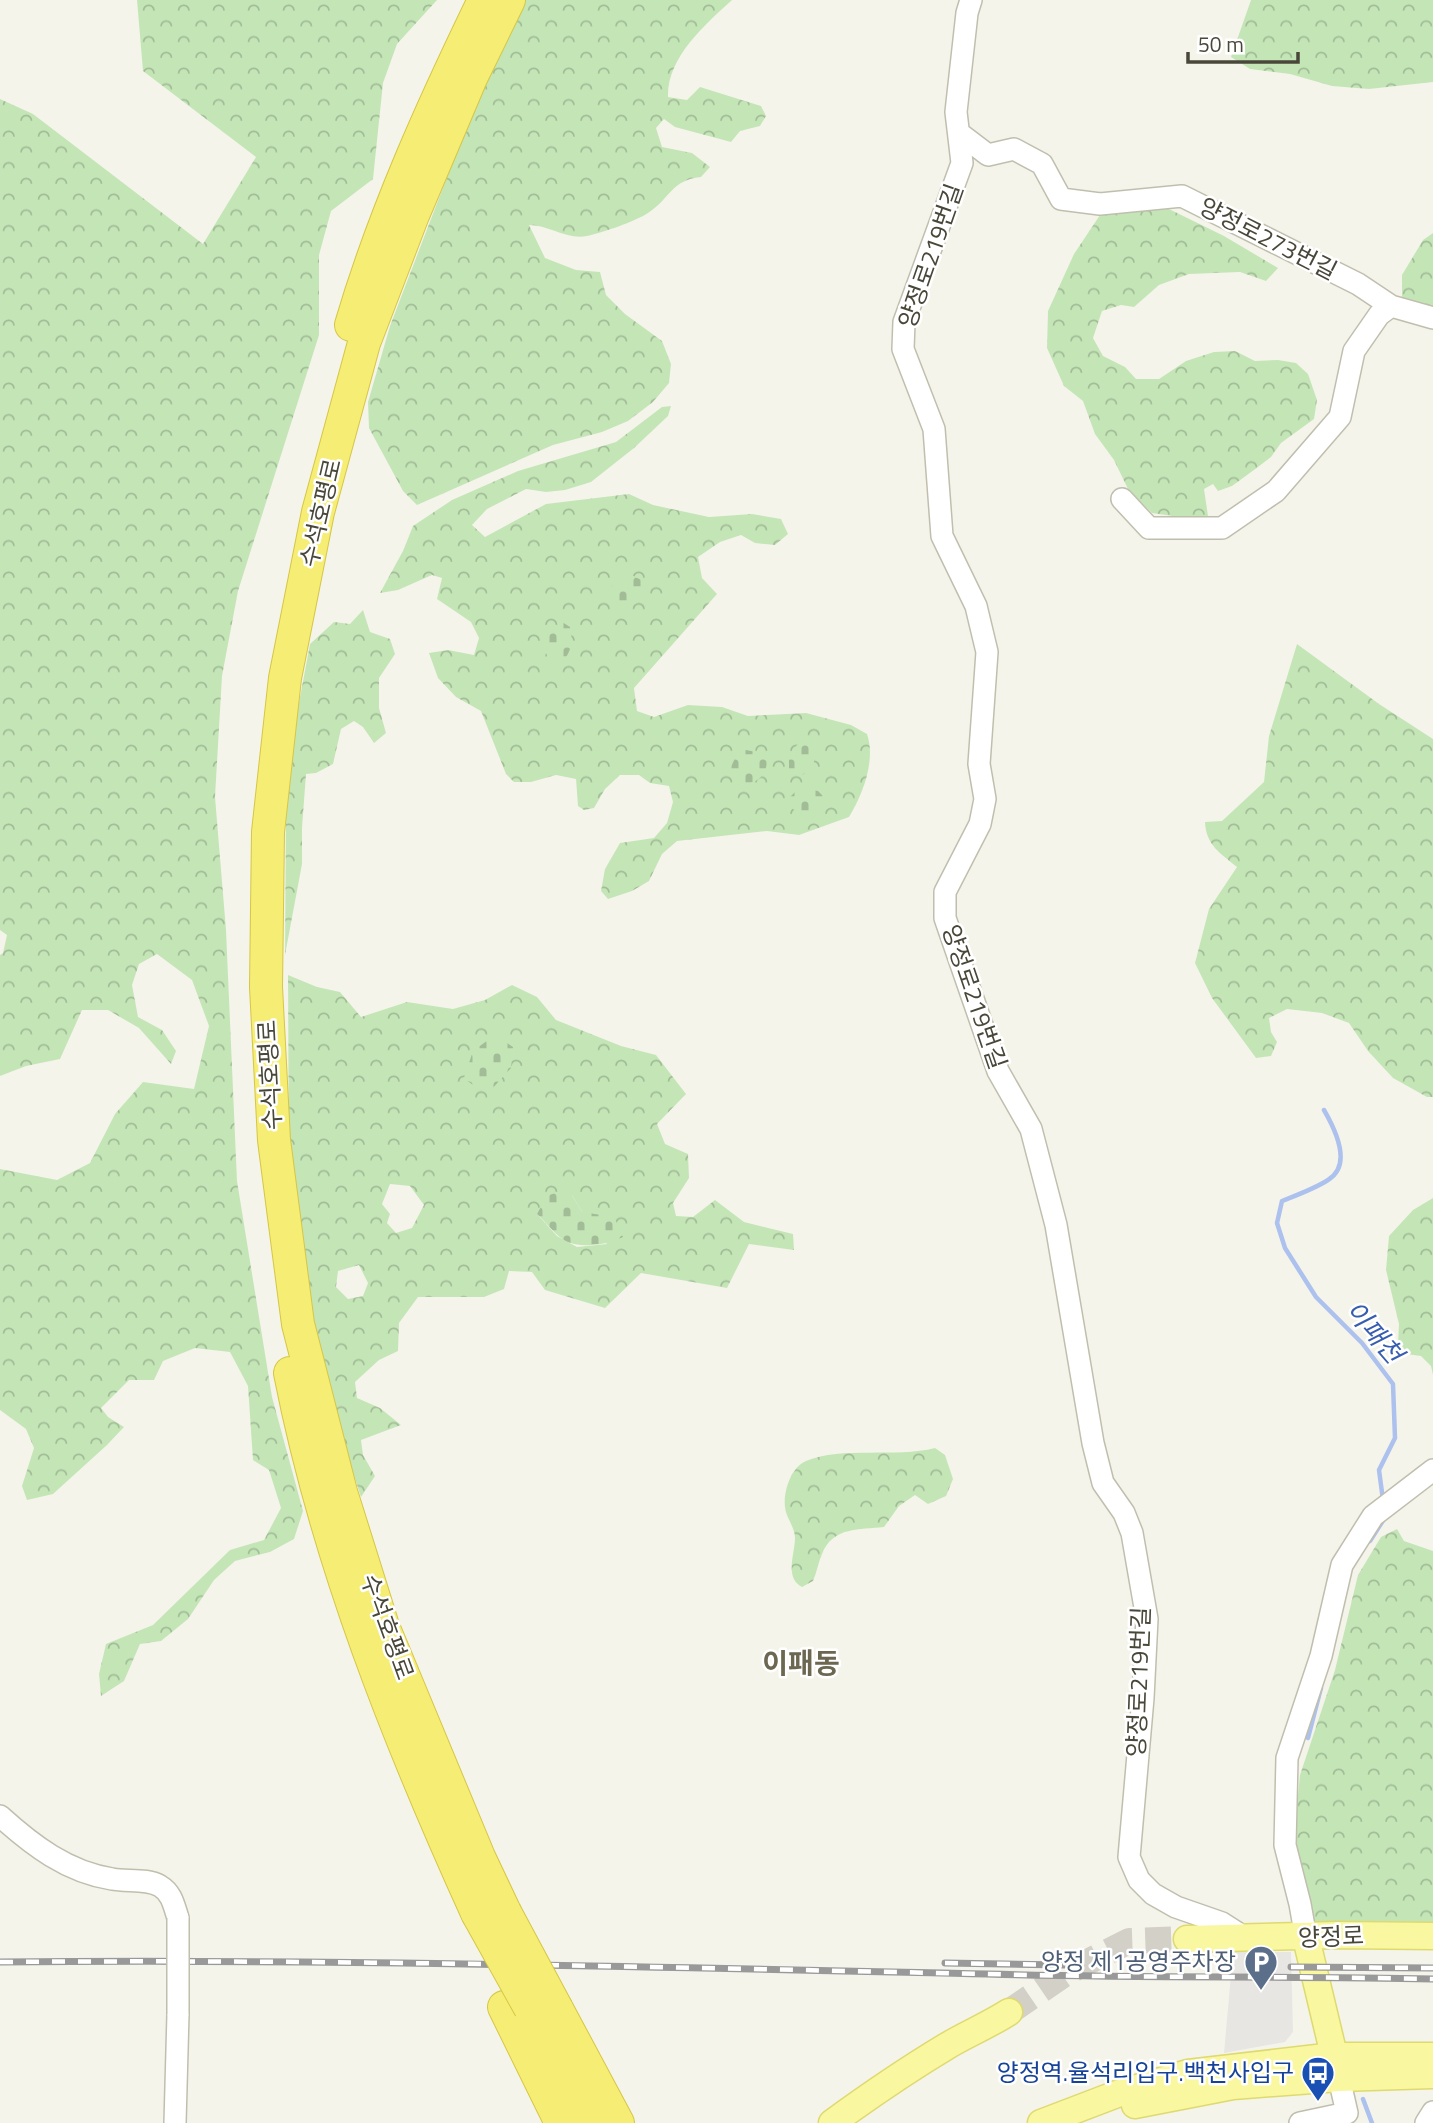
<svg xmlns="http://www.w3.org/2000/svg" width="1433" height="2123" font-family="'Titillium Web','Noto Sans KR',sans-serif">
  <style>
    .forest { fill: url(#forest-crowns); fill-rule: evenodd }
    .cemetery { fill: url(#cemetery-stones) }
    .parking { fill: #e7e6e2 }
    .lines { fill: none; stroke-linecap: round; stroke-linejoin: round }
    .stream { stroke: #acc1ed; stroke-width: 4.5 }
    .major-tunnel { stroke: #d3d1c7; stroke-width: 26; stroke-dasharray: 26 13; stroke-linecap: butt }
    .minor-casing { stroke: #c0bfae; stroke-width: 24 }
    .major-casing { stroke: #deda70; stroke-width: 29 }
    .highway-casing { stroke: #d5c645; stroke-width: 34 }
    .minor { stroke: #fff; stroke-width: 21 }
    .major { stroke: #f9f7a0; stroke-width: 26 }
    .highway { stroke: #f6ed75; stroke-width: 32 }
    .rail-casing { stroke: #999; stroke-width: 7 }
    .rail { stroke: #fff; stroke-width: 4.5; stroke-dasharray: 13; stroke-linecap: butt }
    .minor-bridge-casing { stroke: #c0bfae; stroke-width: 24; stroke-linecap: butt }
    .highway-bridge-casing { stroke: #d5c645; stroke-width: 34; stroke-linecap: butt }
    .minor-bridge { stroke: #fff; stroke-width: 21 }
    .highway-bridge { stroke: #f6ed75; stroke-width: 32 }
    .labels { text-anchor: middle; stroke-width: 5; stroke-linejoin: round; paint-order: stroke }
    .street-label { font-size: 24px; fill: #494739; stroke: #fff }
    .service-label { font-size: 24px; fill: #4e5e75; stroke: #fff; text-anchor: end }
    .transit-label { font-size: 24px; fill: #164399; stroke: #fff; text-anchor: end }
    .water-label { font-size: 26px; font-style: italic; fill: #375db0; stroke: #fff }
    .quarter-label { font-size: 28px; font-weight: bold; fill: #6b6751; stroke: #fff }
  </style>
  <defs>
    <pattern id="forest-crowns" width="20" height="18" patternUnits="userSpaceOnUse" patternTransform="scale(1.75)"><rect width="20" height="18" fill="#c4e6b7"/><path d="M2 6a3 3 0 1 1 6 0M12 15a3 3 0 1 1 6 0" fill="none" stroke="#a1bc96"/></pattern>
    <pattern id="cemetery-stones" width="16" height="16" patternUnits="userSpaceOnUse" patternTransform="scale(1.75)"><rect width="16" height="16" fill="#c4e6b7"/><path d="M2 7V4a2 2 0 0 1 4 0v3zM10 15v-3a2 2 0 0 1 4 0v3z" fill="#a1bc96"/></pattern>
  </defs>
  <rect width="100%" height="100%" fill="#f5f4eb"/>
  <!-- forest -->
  <path class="forest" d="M137,0H437L397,44L383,83L373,179L331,211L319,255V335L238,591L222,676L215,797L226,930L237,1181L272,1397L303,1511L294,1539L270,1552L235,1561L214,1580L188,1619L161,1641L140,1644L124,1681L101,1696L99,1674L106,1644L153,1625L230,1550L264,1540L281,1508L269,1470L253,1460L248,1386L230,1352L195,1348L163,1361L154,1380H129L101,1408L108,1417L124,1427L107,1445L53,1494L27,1500L22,1486L34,1448L26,1429L0,1410V1169L57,1180L90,1163L115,1114L143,1082L194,1089L209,1026L192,980L157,954L139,964L132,985L138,1017L162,1030L176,1051L171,1064L139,1028L108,1010H82L60,1059L26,1066L0,1076V955L3,953L7,935L0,930V99L33,114L203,244L256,157L143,71Z
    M524,0H732C705,25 667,57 668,97L687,100L700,87L761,106L766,116L760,126L740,131L731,142L675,127L664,119L656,128L662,147L692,153L710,167L701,177C671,180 670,199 648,213C634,222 604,232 587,236C566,240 549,225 529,225L545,258L576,270L600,272L606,295L625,314L662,341L671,364L669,383L653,402L628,421L602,432L553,445L417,505L403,491L369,428L368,402L390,326L444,185L496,54Z
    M1251,0H1433V82L1369,89L1332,86L1290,74L1250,69L1231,57Z
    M1169,209L1224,236L1278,268L1266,281L1240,272L1189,274L1159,285L1134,307L1121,305L1102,311L1093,338L1103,356L1125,367L1136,379H1159L1186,361L1214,352L1235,351L1255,361L1278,360L1296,363L1308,374L1317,400L1314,419L1281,443L1271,457L1258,467L1232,486L1218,491L1213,484L1204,489L1208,516L1199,520L1152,513L1129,491L1114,460L1095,434L1083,401L1064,386L1047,348L1048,311L1074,254L1102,212Z
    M1433,233V310L1402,302V275L1423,240Z
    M671,406L668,416L634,448L591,482L565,490L546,492L526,489L487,509L472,525L485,537L546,504L629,494L653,505L709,517L752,514L781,519L788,534L775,545L755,543L741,535L720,542L698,557L702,578L717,594L634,688L637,711L654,717L688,705L722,707L748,716L806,713L851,725L867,734C876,760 863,794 849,817L799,835L767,831L677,841L662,854L649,881L632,891L608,899L601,891L605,869L620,843L654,838L667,823L673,802L669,786L650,783L639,775H620L605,789L594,808L584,810L578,806L576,779L556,775L531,782H514L506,774L481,711L456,697L438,678L429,653L448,650L474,655L479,638L471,622L437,599L442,578L432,575L398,590L380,593L403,551L413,526L452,500L518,471L616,442L662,407Z
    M363,610L370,632L390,639L395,654L379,678V708L386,733L374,743L363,727L354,721L341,729L333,764L316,773L306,774L302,828V864L285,955L286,815L295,724L310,644L334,622L350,624Z
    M1297,644L1379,704L1433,739V1097H1427L1393,1078L1368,1051L1349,1023L1322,1013L1287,1009L1269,1018L1271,1032L1277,1042L1271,1056L1256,1058L1212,998L1195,963L1209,909L1237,867C1220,853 1206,845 1205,822L1222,821L1264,782L1269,736Z
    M288,975L317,987L340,992L361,1017L407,1002L453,1009L485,1000L512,985L537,997L556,1020L621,1046L656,1055L686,1094L657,1124L665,1144L688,1154L689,1178L673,1203L676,1216L693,1217L715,1200L744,1222L793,1234L794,1250L749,1244L727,1288L641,1273L605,1308L545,1290L532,1272L509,1271L504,1289L484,1297H418L399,1323L398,1351L379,1360L355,1382L357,1398L380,1408L401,1425L361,1440L363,1455L375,1476L361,1497L333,1412L307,1298L289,1181ZM390,1184L410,1186L424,1205L412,1228L396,1233L387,1223L390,1214L382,1204ZM572,1195L582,1212L607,1244L577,1247L557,1236L537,1214ZM359,1265L368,1283L363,1296L348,1299L336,1287L338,1271Z
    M1433,1198V1375L1431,1366L1421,1356L1406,1354L1398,1345L1399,1324L1386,1270L1389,1236L1413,1210Z
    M935,1448L945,1455L953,1479L946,1496L928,1504L915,1495L899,1506L884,1527C860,1530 833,1526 822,1554C818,1563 817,1572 813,1581L802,1587C784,1578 795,1554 795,1538C795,1527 786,1518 785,1507C783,1492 791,1467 806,1461C842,1446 895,1458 935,1448Z
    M1397,1529L1404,1541L1433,1551V1932L1309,1924L1293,1847L1300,1775L1335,1670L1358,1575L1381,1537Z"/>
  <!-- cemetery -->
  <path class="cemetery" d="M630,574L641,580L647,589L644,599L633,605L615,608L606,598C611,585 617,579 630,574Z
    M562,622L570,627C573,642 572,649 563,662L547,655L542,646L546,633Z
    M808,742L816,745L813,770L799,776L789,773V756L797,745Z
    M746,750L761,753L768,761C764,776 760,781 744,785L736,780L730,769L737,754Z
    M807,789L818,791L823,796L821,805L814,814L804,816L793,809L790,797L796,791Z
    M495,1035L513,1047L511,1068L491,1090L478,1089L464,1078L473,1051Z
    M562,1190L572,1195L582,1212L601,1215L616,1221L623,1237C611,1243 603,1244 591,1245C561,1247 557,1233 537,1214L547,1196Z"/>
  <!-- parking -->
  <path class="parking" d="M1233,1952H1291L1293,2032L1285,2042L1224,2053Z"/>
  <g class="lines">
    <!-- stream -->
    <path class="stream" d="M1324,1110C1335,1129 1353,1165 1328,1180C1314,1189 1297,1195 1282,1201L1277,1223L1285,1248L1316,1297L1362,1343L1393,1384L1395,1438L1379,1470L1383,1500
      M1370,1541L1384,1519
      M1308,1738L1321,1688
      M1363,2099L1372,2123"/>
    <!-- major-tunnel -->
    <path class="major-tunnel" d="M1009,2012L1066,1973L1129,1941L1187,1939"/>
    <defs>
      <path id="minor" d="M971,0L967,13L956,112L962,163L904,322L903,349L934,429L942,536L976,606L987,652L979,764L985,799L980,824L945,892V918L998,1071L1031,1129L1056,1225L1093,1443L1103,1483L1124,1513L1132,1533L1147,1619L1143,1698L1129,1857L1139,1880L1153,1894L1176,1907L1222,1923L1247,1939
        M959,133L988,155L1014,149L1042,164L1061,199L1100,204L1182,196L1358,284L1391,306L1433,318
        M1122,499L1149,528H1222L1276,491L1340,417L1354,351L1379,315L1391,306
        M0,1816C32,1845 67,1872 112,1879C127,1882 147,1878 160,1886C172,1893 174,1906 178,1918
        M1306,1938L1300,1904L1285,1845L1287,1758L1321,1656L1342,1565L1373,1516L1433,1470
        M175,2123L178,2014
        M1300,2123L1347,2113L1339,2078
        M1426,2123L1433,2112"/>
      <path id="major" d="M1306,1938L1338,2072
        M1187,1939L1338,1935L1433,1936
        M1135,2105L1233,2086L1339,2078L1433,2075
        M832,2123C869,2096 907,2070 947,2046C967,2034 989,2025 1009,2012
        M1041,2123L1117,2094L1188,2073L1334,2056H1433"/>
      <path id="highway" d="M351,325C384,213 433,105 484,0
        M290,1373C327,1561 398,1739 477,1913
        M505,1912L479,1857L383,1626L341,1492L298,1324L274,1140L266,987L268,832L285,678L318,512L364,343L413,215L471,78L509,0
        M504,2007L561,2123
        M530,2008L592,2123
        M557,2009L618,2123"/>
    </defs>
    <!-- minor casing -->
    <use href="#minor" class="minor-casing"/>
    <!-- major casing -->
    <use href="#major" class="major-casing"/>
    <!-- highway casing -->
    <use href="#highway" class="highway-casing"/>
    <!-- minor -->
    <use href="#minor" class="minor"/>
    <!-- major -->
    <use href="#major" class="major"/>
    <!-- highway -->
    <use href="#highway" class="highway"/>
    <defs>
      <path id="rail" d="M0,1962C329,1959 658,1967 987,1974C1135,1978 1284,1976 1433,1979
        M945,1963L1064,1965
        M1291,1967L1433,1968"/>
    </defs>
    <!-- rail casing -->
    <use href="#rail" class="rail-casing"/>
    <!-- rail -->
    <use href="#rail" class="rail"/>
    <defs>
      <path id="minor-bridge" d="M178,1918V2014"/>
      <path id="highway-bridge" d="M505,1912L557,2009
        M477,1913L530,2008"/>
    </defs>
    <!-- minor-bridge casing -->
    <use href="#minor-bridge" class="minor-bridge-casing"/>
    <!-- highway-bridge casing -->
    <use href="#highway-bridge" class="highway-bridge-casing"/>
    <!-- minor-bridge -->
    <use href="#minor-bridge" class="minor-bridge"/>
    <!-- highway-bridge -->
    <use href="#highway-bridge" class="highway-bridge"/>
  </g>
  <!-- icons -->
  <defs>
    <symbol id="parking-pin" viewBox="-11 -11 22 30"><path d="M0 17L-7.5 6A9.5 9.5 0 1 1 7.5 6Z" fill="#5c6f8a" stroke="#fff"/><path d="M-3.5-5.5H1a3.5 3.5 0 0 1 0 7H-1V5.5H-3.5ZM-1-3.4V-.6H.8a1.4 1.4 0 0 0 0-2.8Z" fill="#fff"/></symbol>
    <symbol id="bus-pin" viewBox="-11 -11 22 30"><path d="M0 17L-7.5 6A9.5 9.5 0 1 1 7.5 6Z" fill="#1a4fb4" stroke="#fff"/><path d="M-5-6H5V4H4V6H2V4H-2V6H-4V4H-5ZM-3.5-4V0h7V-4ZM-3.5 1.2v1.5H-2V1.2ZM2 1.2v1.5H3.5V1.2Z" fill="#fff"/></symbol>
  </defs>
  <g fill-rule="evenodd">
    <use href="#parking-pin" x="1242" y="1943" width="38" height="52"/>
    <use href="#bus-pin" x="1299" y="2054" width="38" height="52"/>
  </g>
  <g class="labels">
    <!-- street labels -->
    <g class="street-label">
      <text transform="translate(1268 239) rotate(27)" y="8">양정로273번길</text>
      <text transform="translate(931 256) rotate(-71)" y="8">양정로219번길</text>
      <text transform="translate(321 513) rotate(-77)" y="8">수석호평로</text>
      <text transform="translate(974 997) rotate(71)" y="8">양정로219번길</text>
      <text transform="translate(270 1075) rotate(-93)" y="8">수석호평로</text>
      <text transform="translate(387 1627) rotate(70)" y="8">수석호평로</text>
      <text transform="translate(1139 1682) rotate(-88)" y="8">양정로219번길</text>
      <text transform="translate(1331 1937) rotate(-2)" y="8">양정로</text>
    </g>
    <!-- service labels -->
    <g class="service-label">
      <text x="1236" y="1970">양정 제1공영주차장</text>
    </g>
    <!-- transit labels -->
    <g class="transit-label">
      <text x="1294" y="2081">양정역.율석리입구.백천사입구</text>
    </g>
    <!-- water labels -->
    <g class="water-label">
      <text transform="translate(1374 1332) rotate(49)" y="9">이패천</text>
    </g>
    <!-- quarter labels -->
    <g class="quarter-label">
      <text x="801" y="1673">이패동</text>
    </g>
  </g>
  <!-- scale -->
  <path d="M1188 52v10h110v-10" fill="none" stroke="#494739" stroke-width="3.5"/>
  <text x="1198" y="52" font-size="21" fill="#494739" stroke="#ffffff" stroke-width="5" paint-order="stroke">50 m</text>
</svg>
